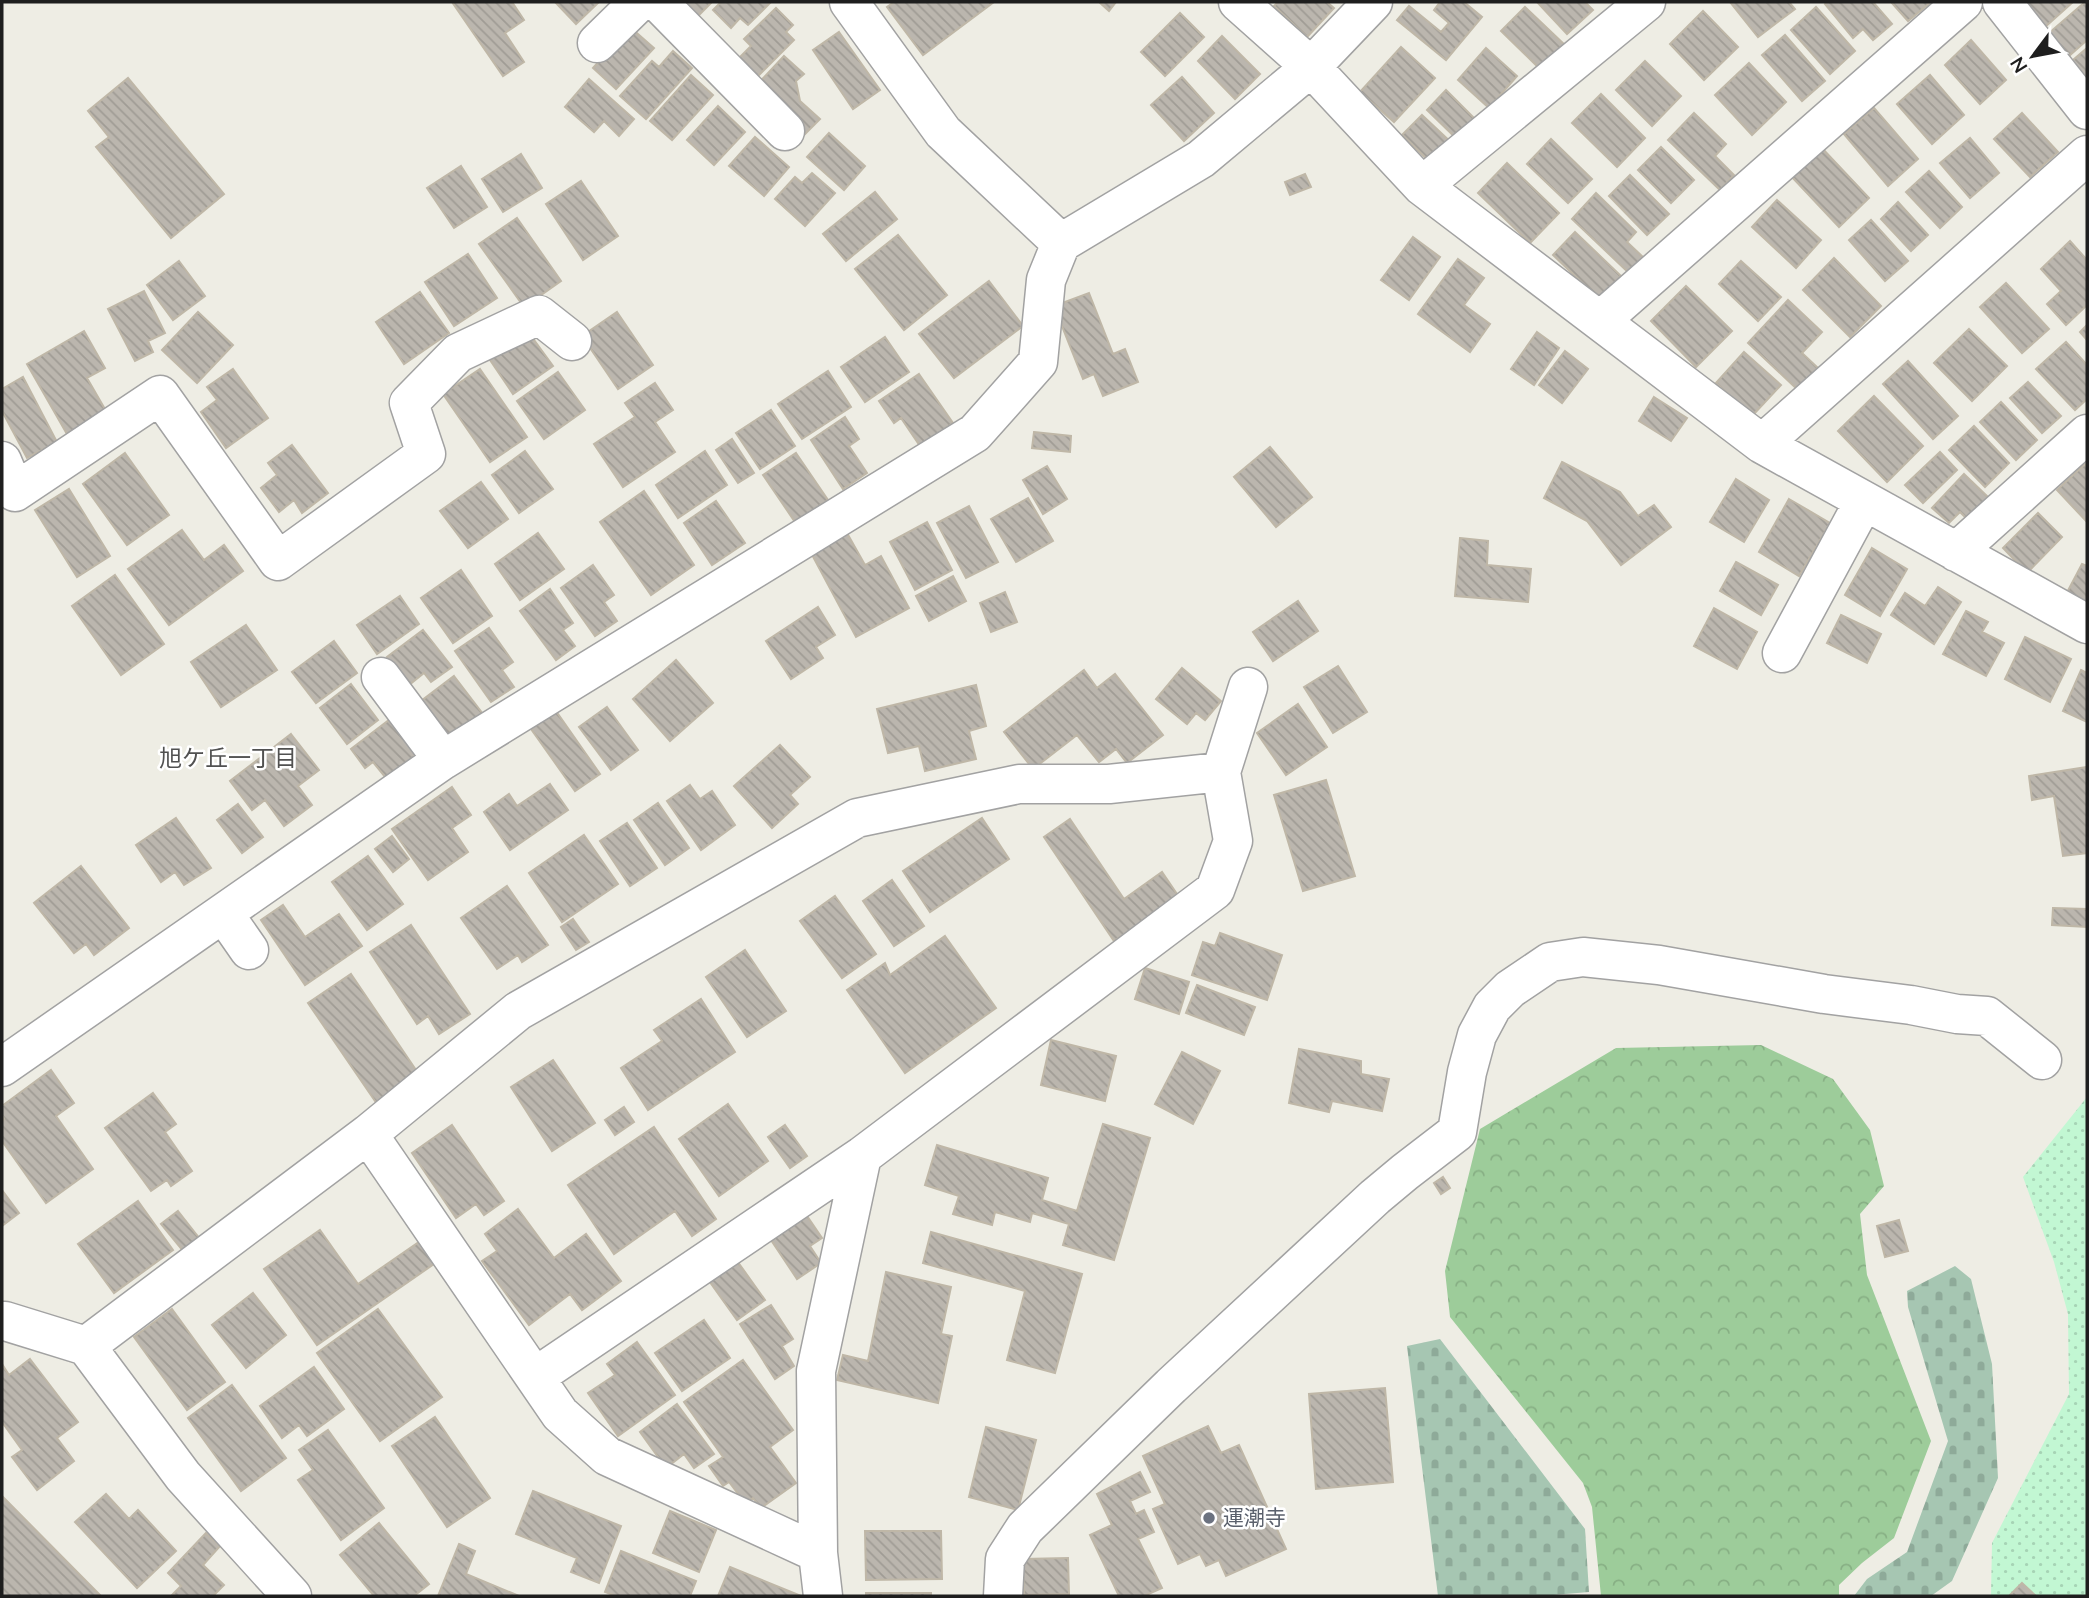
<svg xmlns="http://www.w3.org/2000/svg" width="2089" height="1598" font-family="Mulish,'Noto Sans JP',sans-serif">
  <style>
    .forest { fill: url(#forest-crowns) }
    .cemetery { fill: url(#cemetery-stones) }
    .park { fill: url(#park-dots) }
    .building { fill: url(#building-back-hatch); stroke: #bfb7a7; stroke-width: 2 }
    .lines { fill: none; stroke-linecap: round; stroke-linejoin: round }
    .minor-casing { stroke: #a2a2a2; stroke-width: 41 }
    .minor { stroke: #fff; stroke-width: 38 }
    .worship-dot { fill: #6b7280; stroke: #fff; stroke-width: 2.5 }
    .labels { text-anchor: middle; stroke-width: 5; stroke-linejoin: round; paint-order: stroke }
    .worship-label { font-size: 21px; fill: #5b616d; stroke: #fff; text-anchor: start }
    .neighbourhood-label { font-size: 23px; fill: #515151; stroke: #fff }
  </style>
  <defs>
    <pattern id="forest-crowns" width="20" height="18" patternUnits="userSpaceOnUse" patternTransform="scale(1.75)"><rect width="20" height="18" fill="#9dcc9a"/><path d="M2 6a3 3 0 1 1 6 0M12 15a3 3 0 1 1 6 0" fill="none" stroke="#87af84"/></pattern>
    <pattern id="cemetery-stones" width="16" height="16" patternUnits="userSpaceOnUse" patternTransform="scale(1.75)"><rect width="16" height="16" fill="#a6c6b2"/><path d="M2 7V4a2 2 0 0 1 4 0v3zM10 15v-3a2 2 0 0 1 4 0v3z" fill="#8eaa99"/></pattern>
    <pattern id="park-dots" width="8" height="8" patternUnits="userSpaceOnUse" patternTransform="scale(1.75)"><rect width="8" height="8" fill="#c2f7d3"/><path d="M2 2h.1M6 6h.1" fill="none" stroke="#a6d3b5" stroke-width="1.8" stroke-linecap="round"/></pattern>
    <pattern id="building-back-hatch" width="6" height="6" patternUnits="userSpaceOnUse" patternTransform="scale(1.75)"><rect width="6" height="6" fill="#bbb6ae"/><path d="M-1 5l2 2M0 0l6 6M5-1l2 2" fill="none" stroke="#a09c95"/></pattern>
  </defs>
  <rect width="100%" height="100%" fill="#eeede4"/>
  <!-- forest -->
  <path class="forest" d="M1761,1045L1833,1079L1870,1130L1884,1186L1860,1214L1867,1275L1931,1441L1894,1538L1862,1563L1839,1585V1596H1601L1592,1507L1583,1483L1450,1317L1445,1271L1480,1129L1616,1048Z"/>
  <!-- cemetery -->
  <path class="cemetery" d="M1955,1266L1971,1279L1992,1364L1998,1478L1952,1581L1931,1596H1854L1867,1579L1907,1552L1948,1441L1908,1307L1907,1291Z
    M1440,1339L1585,1529L1589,1592L1542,1596H1438L1407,1346Z"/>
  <!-- park -->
  <path class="park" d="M2087,1097V1596H1991L1992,1543L2069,1394L2068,1314L2054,1262L2023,1177Z"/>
  <!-- building -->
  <path class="building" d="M452,2H512L524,20L505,33L524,62L503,76Z
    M555,2H599L576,24Z
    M675,2H712L694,20Z
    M721,2H771L748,25L740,18L731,28L713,10Z
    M894,2H994L923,55L887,7Z
    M1099,2H1116L1109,11Z
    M1278,2H1327L1334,8L1307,37L1274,6Z
    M1440,2H1464L1482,17L1446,60L1397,20L1409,6L1441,32L1449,23L1434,10Z
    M1537,2H1585L1593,10L1567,34Z
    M1730,2H1789L1795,9L1758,37Z
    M1827,2H1873L1892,24L1873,40L1863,29L1853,38L1825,4Z
    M1891,2H1931L1908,21Z
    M2027,2H2073L2045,27L2025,3Z
    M2085,2H2087V40L2069,56L2049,33Z
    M1525,7L1566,46L1542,71L1501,31Z
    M1816,7L1855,51L1830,74L1791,30Z
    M776,8L793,25L786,32L794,40L757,77L739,58L751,46L744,39Z
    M1703,11L1738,47L1704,80L1670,44Z
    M1180,13L1204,37L1165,76L1141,52Z
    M630,27L654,48L616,89L593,68Z
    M839,32L880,90L853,109L813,50Z
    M1785,35L1825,81L1802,101L1762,55Z
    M1222,36L1260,74L1235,99L1198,61Z
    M1971,40L2006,80L1980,104L1945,65Z
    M1401,47L1435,78L1394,122L1360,92Z
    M1486,48L1517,76L1489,108L1458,80Z
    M2087,48V88L2067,65Z
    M673,51L692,68L646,119L620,96L652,61L659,67Z
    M784,56L804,74L796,81L800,101L820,119L804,135L754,88Z
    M1645,61L1681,96L1652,126L1616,90Z
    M1749,63L1786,102L1752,135L1715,95Z
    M691,75L713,95L672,140L650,121Z
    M1930,75L1964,115L1932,144L1897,104Z
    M1182,77L1214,113L1184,141L1151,105Z
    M128,78L224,194L171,238L96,147L109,137L88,111Z
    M589,79L634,119L619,136L604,121L594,132L565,107Z
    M1446,90L1480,124L1461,143L1427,110Z
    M1601,94L1645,138L1617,167L1572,123Z
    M718,106L745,132L714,165L687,140Z
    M1874,108L1918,159L1888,186L1844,134Z
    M1694,113L1726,144L1715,156L1734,175L1720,190L1668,140Z
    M2022,113L2058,152L2030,177L1994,139Z
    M1422,115L1455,146L1435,167L1402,135Z
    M829,133L865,166L844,190L807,157Z
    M755,137L789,167L764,196L729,166Z
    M1970,138L1999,173L1970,198L1940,163Z
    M1551,139L1592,179L1568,203L1527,164Z
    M1820,146L1869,198L1839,227L1790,175Z
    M1661,147L1694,180L1671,203L1638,170Z
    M521,154L542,188L503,212L482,179Z
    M1507,163L1559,213L1530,243L1478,193Z
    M461,166L487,207L454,228L427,188Z
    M1929,171L1962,207L1940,228L1906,192Z
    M812,173L835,193L805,226L775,199L795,177L802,183Z
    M1305,174L1311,187L1290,195L1285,182Z
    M1630,175L1669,214L1647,235L1609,196Z
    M581,181L618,236L583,260L546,204Z
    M875,192L897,219L846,261L823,234Z
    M1596,193L1636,232L1627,242L1644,258L1630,274L1572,219Z
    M1777,200L1821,240L1796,268L1752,227Z
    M1898,202L1928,235L1911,251L1881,219Z
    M517,218L561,281L524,307L479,244Z
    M1871,220L1908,261L1885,281L1849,240Z
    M1575,232L1621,276L1599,299L1553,255Z
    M898,235L947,295L904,330L855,269Z
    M1413,237L1440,257L1409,300L1381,280Z
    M2070,241L2087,260V305L2066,325L2047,304L2061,291L2041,269Z
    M468,254L497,298L454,326L425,282Z
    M1834,258L1881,306L1850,337L1803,290Z
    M1458,259L1484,278L1464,305L1490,324L1470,352L1418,314Z
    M179,261L205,296L173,320L147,285Z
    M1741,261L1781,297L1758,321L1719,284Z
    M989,281L1023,326L954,378L919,334Z
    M2006,283L2049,329L2022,353L1980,307Z
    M1686,286L1732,331L1696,367L1651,321Z
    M144,291L165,333L148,341L153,352L135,361L108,309Z
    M420,292L449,333L404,364L376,322Z
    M1089,293L1113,354L1125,349L1138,382L1103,396L1094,374L1083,379L1054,306Z
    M1788,300L1822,332L1802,353L1818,368L1798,390L1748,343Z
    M198,312L233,345L197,383L162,350Z
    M617,312L653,365L618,389L582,336Z
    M2087,325V340L2080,332Z
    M1969,329L2007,366L1972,401L1934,363Z
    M84,331L105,368L87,378L106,411L67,434L27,364Z
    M1537,332L1559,348L1534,385L1511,369Z
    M529,333L553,366L513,394L490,360Z
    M885,337L909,372L865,402L841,367Z
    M2066,342L2087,365V399L2075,410L2036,369Z
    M1565,351L1588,369L1562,403L1539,385Z
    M1744,352L1781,385L1752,416L1716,383Z
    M1908,361L1958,416L1933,439L1883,384Z
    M233,369L268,418L226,448L201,412L217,400L207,387Z
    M480,369L527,437L490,462L443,394Z
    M828,371L851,407L802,439L778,404Z
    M558,372L585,410L544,439L517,401Z
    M919,374L953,423L920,446L901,418L894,423L879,401Z
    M23,377L57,442L27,458L2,411V389Z
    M2028,382L2061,416L2042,433L2010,398Z
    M655,383L673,410L655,422L675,452L623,487L594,444L635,417L625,403Z
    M1874,396L1923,446L1887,482L1838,431Z
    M1654,397L1687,418L1671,441L1639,421Z
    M2001,402L2037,440L2016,460L1980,422Z
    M771,410L795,446L760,469L736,433Z
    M845,417L859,439L849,446L867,473L843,489L811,440Z
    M1974,426L2009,463L1985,487L1949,450Z
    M1034,432L1071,436L1070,452L1032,448Z
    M732,439L754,473L738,483L716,450Z
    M292,445L328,493L302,513L294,500L279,512L261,488L277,475L268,463Z
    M1270,447L1312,497L1276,527L1234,477Z
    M525,451L553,489L519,513L492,475Z
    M705,451L727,485L678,518L656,485Z
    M1940,452L1957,470L1923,503L1905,485Z
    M125,453L169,515L127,545L83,484Z
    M796,453L828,500L795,522L763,475Z
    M1562,462L1620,492L1638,516L1654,505L1671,527L1621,565L1587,521L1544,498Z
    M2085,464L2087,466V522L2057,490Z
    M1047,466L1067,499L1043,514L1023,480Z
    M1964,474L1988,497L1967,519L1960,512L1949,523L1932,508Z
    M1736,479L1769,500L1744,542L1710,522Z
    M481,482L508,519L468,548L440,511Z
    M69,489L110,556L77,577L35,510Z
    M644,491L694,565L651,595L600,522Z
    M1028,498L1053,541L1016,562L991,519Z
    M1789,499L1830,523L1799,576L1759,552Z
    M716,501L745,543L712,565L684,523Z
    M969,506L998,562L966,578L937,523Z
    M2038,513L2062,537L2027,573L2003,548Z
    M927,522L952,570L915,590L890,542Z
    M182,530L204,560L224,545L243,571L169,625L128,569Z
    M538,533L564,569L520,600L495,564Z
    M847,533L865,565L881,556L909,608L856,637L811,553Z
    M1460,538L1488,541L1487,565L1531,569L1528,602L1455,596Z
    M1872,548L1907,569L1880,616L1845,595Z
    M1736,562L1778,585L1761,615L1720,591Z
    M2082,564L2087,566V611L2064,598Z
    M593,565L614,595L604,602L617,621L595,636L561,588Z
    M461,570L492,616L453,643L421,598Z
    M115,575L164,644L121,675L72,606Z
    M953,576L966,601L929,621L916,596Z
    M1938,587L1961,602L1934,644L1891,615L1905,593L1925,606Z
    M550,589L573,623L563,630L575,646L556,660L520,611Z
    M1005,592L1017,622L991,632L980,603Z
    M400,596L419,624L377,654L357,625Z
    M1298,601L1318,631L1273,661L1253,632Z
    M818,607L835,635L816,647L823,658L791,679L766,641Z
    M1714,608L1757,632L1737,669L1694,646Z
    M1966,611L1988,622L1982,632L2004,643L1986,676L1943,654Z
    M1841,615L1881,634L1867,663L1827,643Z
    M246,625L277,670L221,707L191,662Z
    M489,628L513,662L502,670L514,687L491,702L455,651Z
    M423,630L452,667L431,682L424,673L409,685L387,657Z
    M2025,637L2071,659L2050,702L2005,679Z
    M334,641L357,673L316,703L292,672Z
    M676,660L713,703L670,741L633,699Z
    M1338,666L1367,712L1333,733L1304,687Z
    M1182,668L1221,701L1205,720L1196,713L1187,724L1156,699Z
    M1084,670L1097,688L1115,674L1163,735L1127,763L1116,749L1099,762L1077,735L1033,769L1004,732Z
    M2081,670L2087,673V722L2063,711Z
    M454,676L483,714L450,739L421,701Z
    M351,684L378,720L347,744L320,708Z
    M976,685L986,726L969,731L976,759L925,771L919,746L888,753L877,709Z
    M1298,704L1327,747L1286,775L1257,733Z
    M607,707L638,750L611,770L579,727Z
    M556,711L600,774L575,791L531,729Z
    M389,720L416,755L386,778L373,762L365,768L351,749Z
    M291,734L319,770L298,786L312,805L284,826L265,800L252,810L230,781Z
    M780,745L810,777L790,795L798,804L772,828L734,786Z
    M2087,767V853L2063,856L2054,796L2032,800L2029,776Z
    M1326,780L1355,876L1303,891L1274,795Z
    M550,784L568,810L510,850L484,812L509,794L517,806Z
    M690,785L700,799L712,791L735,825L701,850L667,801Z
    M452,787L471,815L452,828L468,852L428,880L392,829Z
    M658,803L689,848L665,865L634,820Z
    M238,804L263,837L242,853L217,820Z
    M176,818L211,868L184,885L175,872L161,882L136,845Z
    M982,818L1009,859L930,912L903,871Z
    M1070,819L1124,899L1162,872L1179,897L1114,941L1044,837Z
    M627,823L657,868L630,886L600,841Z
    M584,835L618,884L562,922L529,873Z
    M392,836L409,859L393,872L375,849Z
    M368,856L403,904L367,930L332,882Z
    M81,866L129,928L94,955L86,944L74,953L34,903Z
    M892,880L924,926L894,946L863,901Z
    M507,886L548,945L522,962L518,955L497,969L461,918Z
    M835,896L876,954L842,978L800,921Z
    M283,905L305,937L339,914L362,946L305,985L261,920Z
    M2053,908L2087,909V927L2052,925Z
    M573,919L589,942L576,950L561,927Z
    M411,925L470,1014L439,1034L428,1016L417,1024L370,952Z
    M1220,933L1282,955L1267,1000L1192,975L1203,942L1215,946Z
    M945,936L996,1008L905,1073L847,990L885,963L890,975Z
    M745,950L786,1011L747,1037L706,977Z
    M1145,968L1189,982L1179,1014L1135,999Z
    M351,974L420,1076L377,1104L308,1003Z
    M1197,985L1255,1007L1244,1035L1186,1013Z
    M701,999L735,1052L648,1110L621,1068L662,1041L654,1030Z
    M1051,1040L1116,1056L1105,1101L1041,1085Z
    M1299,1049L1361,1061V1074L1389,1079L1382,1111L1332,1101L1329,1112L1289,1103Z
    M1182,1052L1220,1071L1193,1124L1155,1104Z
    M553,1060L595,1123L552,1151L511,1087Z
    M51,1070L74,1103L56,1116L93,1169L46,1203L2,1141V1121L4,1119L2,1115V1106Z
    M153,1093L176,1124L165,1132L192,1171L171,1186L167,1180L151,1191L105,1128Z
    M728,1104L768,1161L719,1196L679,1139Z
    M624,1107L634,1122L615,1135L605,1120Z
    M1103,1124L1150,1138L1114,1260L1063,1245L1069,1224L1032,1213L1030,1222L995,1212L992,1225L953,1214L959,1196L925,1185L937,1145L1048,1178L1042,1200L1077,1211Z
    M452,1125L504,1201L484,1215L476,1204L456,1218L412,1153Z
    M785,1125L807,1156L790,1168L768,1137Z
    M654,1127L716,1219L692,1236L675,1211L614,1254L568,1185Z
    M1443,1177L1450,1188L1441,1194L1434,1183Z
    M2,1190L19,1213L2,1226Z
    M138,1201L173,1250L114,1293L78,1244Z
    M518,1209L554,1258L586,1234L621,1281L582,1310L570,1294L529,1325L482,1261L497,1251L485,1234Z
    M803,1210L822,1238L810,1246L821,1263L797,1279L767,1234Z
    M178,1211L200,1239L184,1252L161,1224Z
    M1899,1220L1908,1251L1885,1257L1877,1226Z
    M320,1230L358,1284L419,1242L434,1264L317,1345L264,1269Z
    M931,1232L1082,1274L1055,1373L1007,1360L1025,1291L923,1263Z
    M735,1258L765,1300L737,1320L707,1278Z
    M886,1272L951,1287L941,1334L952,1336L938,1403L837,1380L843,1355L868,1361Z
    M253,1293L286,1335L246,1368L212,1325Z
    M771,1305L793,1339L782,1346L794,1366L775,1379L740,1324Z
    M172,1309L225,1382L187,1410L134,1337Z
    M378,1309L442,1397L380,1441L317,1353Z
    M704,1320L730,1358L682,1391L655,1353Z
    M637,1342L675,1395L618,1436L588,1393L615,1375L607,1364Z
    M30,1359L78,1422L57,1438L74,1461L37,1490L12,1457L22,1450L2,1422V1364L9,1375Z
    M743,1360L793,1430L770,1447L796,1483L761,1508L753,1498L745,1503L729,1482L723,1486L709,1466L723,1457L684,1402Z
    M314,1367L344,1409L307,1436L299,1425L282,1438L260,1406Z
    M232,1385L286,1458L241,1491L188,1418Z
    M1385,1388L1393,1482L1316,1489L1309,1394Z
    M677,1404L714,1454L694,1468L684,1454L666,1468L640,1432Z
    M435,1417L490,1498L447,1527L392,1446Z
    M1208,1426L1221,1453L1239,1445L1286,1549L1226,1576L1219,1560L1206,1566L1200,1554L1178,1564L1153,1509L1165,1504L1143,1456Z
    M986,1427L1036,1440L1018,1510L969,1497Z
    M328,1430L384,1508L341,1540L298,1480L313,1470L299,1450Z
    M1140,1472L1150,1492L1130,1501L1136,1514L1144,1510L1154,1532L1138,1539L1162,1588L1144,1596H1119L1090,1535L1112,1525L1097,1494Z
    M533,1491L621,1526L599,1583L571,1572L577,1558L516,1534Z
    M106,1494L129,1519L138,1510L176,1551L137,1588L75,1522Z
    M2,1496L101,1596H2Z
    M670,1511L716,1530L699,1572L653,1553Z
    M379,1523L429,1584L414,1596H374L340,1555Z
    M865,1531H941L942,1579L866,1580Z
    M206,1533L220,1546L203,1565L224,1585L213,1596H171L181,1586L168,1573Z
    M459,1544L475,1551L466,1574L519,1596H438Z
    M621,1551L696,1581L690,1596H616L605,1592Z
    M1068,1558L1069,1594L1024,1595L1023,1559Z
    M730,1567L801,1596H718Z
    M2022,1583L2036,1596H2009Z
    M866,1593H931V1596H866Z"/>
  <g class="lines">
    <defs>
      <path id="minor" d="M658,2L785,131
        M849,2L943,132L1061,243
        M1238,2L1311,67L1422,186L1762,444L2087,624
        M2002,2L2087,110
        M597,43L639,2
        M1422,186L1646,2
        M1600,321L1963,2
        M1762,444L2087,155
        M2,461L15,492L160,395L278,561L426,454L409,403L458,353L539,315L572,341
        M1956,552L2087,434
        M1782,653L1864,501
        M381,677L443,760
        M224,914L249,950
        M2,1067L443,760L975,433L1038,362L1046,280L1061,243L1201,159L1311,67L1373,2
        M368,1134L560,1414L607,1456L818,1553
        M5,1321L86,1346L183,1476L292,1596
        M86,1346L368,1134L518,1011L857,818L1019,784H1109L1221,772
        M535,1377L862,1156L1215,890L1233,841L1221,772L1248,687
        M823,1596L818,1553L816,1371L862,1156
        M1003,1596L1005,1559L1025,1528L1171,1386L1375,1197L1405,1172L1457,1132L1467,1072L1477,1035L1492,1007L1510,989L1550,962L1583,957L1659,965L1824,994L1911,1005L1957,1014L1987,1016L2042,1060"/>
    </defs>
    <!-- minor casing -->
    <use href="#minor" class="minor-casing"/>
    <!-- minor -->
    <use href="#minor" class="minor"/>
  </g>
  <!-- markers -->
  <circle class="worship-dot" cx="1209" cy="1518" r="7"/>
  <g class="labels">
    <!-- worship labels -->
    <g class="worship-label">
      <text x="1223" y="1525">運潮寺</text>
    </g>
    <!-- neighbourhood labels -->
    <g class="neighbourhood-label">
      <text x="228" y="766">旭ケ丘一丁目</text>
    </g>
  </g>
  <!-- border -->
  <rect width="2089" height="1598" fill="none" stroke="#1e1e1e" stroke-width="7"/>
  <!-- north arrow -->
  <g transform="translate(2033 56) rotate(238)" stroke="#ffffff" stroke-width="5" paint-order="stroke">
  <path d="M0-5L12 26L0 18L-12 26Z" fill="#1e1e1e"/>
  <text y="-10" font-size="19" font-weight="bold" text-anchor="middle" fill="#1e1e1e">N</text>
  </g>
</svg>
